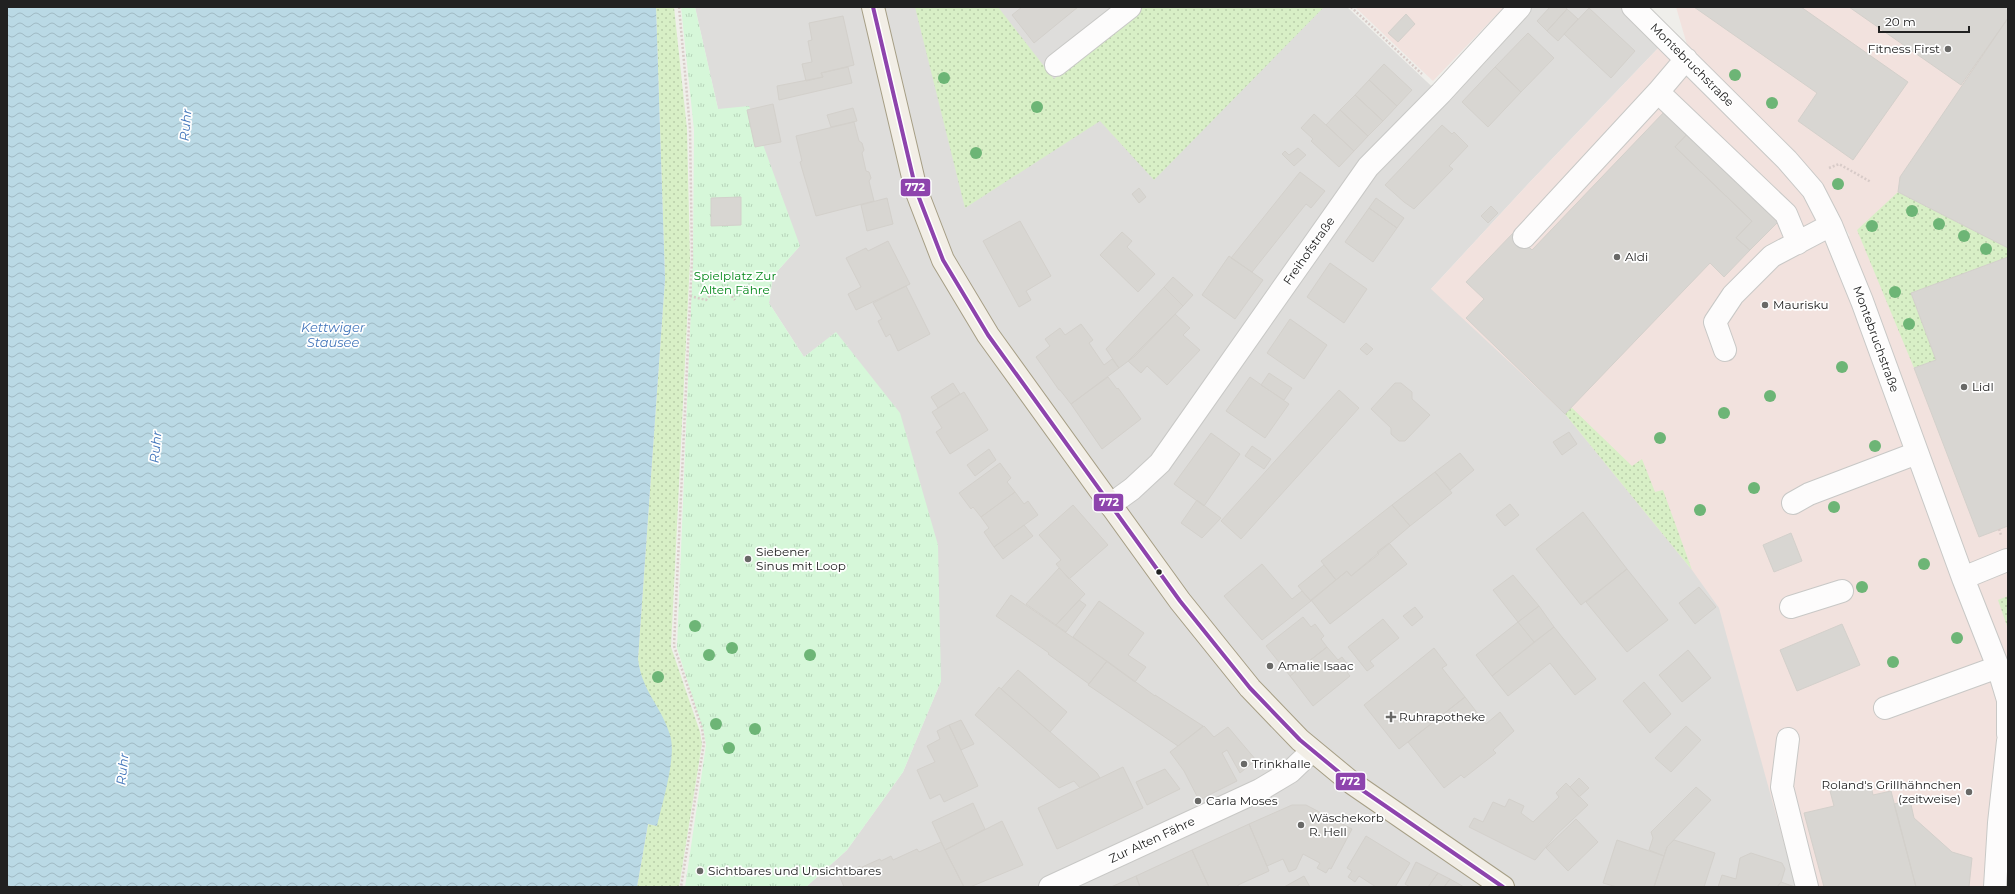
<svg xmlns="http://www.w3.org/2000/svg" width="2015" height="894" font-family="Montserrat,sans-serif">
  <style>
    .residential { fill: #dedddb }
    .commercial { fill: #f2e2de }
    .grass { fill: url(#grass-dots) }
    .park { fill: url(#park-tufts) }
    .water { fill: url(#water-waves) }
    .building { fill: #d8d6d2; stroke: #d3d0cb }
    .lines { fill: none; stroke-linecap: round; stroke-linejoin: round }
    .minor-casing { stroke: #c8c8c6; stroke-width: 24 }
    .major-casing { stroke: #a69e85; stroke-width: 24 }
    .path { stroke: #d8cbc8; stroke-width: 2.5; stroke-dasharray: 2 2; stroke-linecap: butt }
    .minor { stroke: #fdfcfc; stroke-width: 22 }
    .major { stroke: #f2eee6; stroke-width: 22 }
    .bus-1-casing { stroke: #fff; stroke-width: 7 }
    .bus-1 { stroke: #8e44ad; stroke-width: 4 }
    .tree { fill: #6db576 }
    .poi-dot { fill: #696967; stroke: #fff; stroke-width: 1.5 }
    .bus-dot { fill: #212121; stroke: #fff; stroke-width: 1.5 }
    .labels { text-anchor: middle; stroke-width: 3.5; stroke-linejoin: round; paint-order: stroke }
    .poi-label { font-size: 12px; fill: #212121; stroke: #fff; text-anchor: start }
    .street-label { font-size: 12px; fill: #212121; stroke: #fff }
    .park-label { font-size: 12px; fill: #028718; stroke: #fff }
    .water-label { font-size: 13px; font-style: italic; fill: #4376bb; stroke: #fff }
    .line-badge { stroke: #fff; stroke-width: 1.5 }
    .badge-label { font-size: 11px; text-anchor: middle; font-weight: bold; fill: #fff }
  </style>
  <defs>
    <pattern id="grass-dots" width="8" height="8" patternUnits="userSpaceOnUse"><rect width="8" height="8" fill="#d8efc6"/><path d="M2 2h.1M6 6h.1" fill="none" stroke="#b9cdaa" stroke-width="1.8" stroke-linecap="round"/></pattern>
    <pattern id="park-tufts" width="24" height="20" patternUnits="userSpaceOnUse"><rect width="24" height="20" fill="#d6f7d9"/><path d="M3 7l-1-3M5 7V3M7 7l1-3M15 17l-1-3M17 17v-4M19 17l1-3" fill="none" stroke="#b7d3ba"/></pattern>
    <pattern id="water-waves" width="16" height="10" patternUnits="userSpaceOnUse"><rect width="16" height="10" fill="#bad9e5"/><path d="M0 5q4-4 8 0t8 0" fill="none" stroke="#a0bac4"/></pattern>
  </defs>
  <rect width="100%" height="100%" fill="#efeeea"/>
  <!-- residential -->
  <path class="residential" d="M695,7H1347L1442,96L1529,7H1624L1663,43L1529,183L1431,289L1710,263L1796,887H806L847,850L903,772L941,681L836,333L804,357L769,303L773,276L800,246L718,109Z"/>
  <!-- commercial -->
  <path class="commercial" d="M1355,7H1504L1433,81Z
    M1676,7H2008V870L2000,872L1990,887H1796L1719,608L1692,570L1565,414L1431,289L1529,183L1663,43L1788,168L1831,232L1850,236L1818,186L1690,55Z"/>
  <!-- grass -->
  <path class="grass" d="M656,7H674L687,129L690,260L671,647L700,732L702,744L679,887H637L648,824L657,826L654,703C645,688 640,676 638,659L665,279Z
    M915,7H998L1054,79L1143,7H1324L1154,180L1100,121L965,208Z
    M1898,192L2008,248V257L1911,293L1936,360L1914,368L1857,230Z
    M1571,407L1632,466L1642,459L1655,492L1663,490L1692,570L1565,414Z
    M2008,596V629L1998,600Z"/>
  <!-- park -->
  <path class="park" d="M681,7H695L718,109L749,106L800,246L773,276L769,303L804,357L836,332L900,413L938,545L941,681L903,772L847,850L806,887H685L706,745L704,733L677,648L693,259L694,130Z"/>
  <!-- water -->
  <path class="water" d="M7,7H656L665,279L638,659C642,692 661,705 670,735C677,756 662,804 657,826L648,824L637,887H7Z"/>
  <!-- building -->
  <path class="building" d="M1022,7H1078L1034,43L1012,15Z
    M1550,7H1565L1567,9L1547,31L1537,21Z
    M1694,7H1801L1908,82L1853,160L1798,121L1817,93Z
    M1849,7H2008V18L1961,85Z
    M1589,8L1635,51L1611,78L1564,34Z
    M1567,9L1578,19L1558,41L1547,31Z
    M1406,14L1415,24L1398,42L1388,33Z
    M843,16L854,65L821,73L823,77L806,81L802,64L812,62L808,41L812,40L809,23Z
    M2008,18V248L1898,192L1900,177Z
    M1528,33L1554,58L1521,92L1495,67Z
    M1384,64L1412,90L1397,106L1369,80Z
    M848,67L852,83L779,100L777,86L823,77L821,73Z
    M1495,67L1521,92L1488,127L1462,102Z
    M1369,80L1397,106L1383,121L1355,95Z
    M1355,95L1383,121L1368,136L1340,110Z
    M773,104L781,142L755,147L747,110Z
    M853,108L857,121L831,127L827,115Z
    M1340,110L1368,136L1354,151L1326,125Z
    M1666,110L1689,132L1675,147L1752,221L1736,238L1750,250L1724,277L1710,263L1565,414L1466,318L1484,299L1466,282L1514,232L1532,250Z
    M1314,114L1354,151L1339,167L1311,141L1313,139L1301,128Z
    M854,122L859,141L862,143L864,150L862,153L866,171L869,172L871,178L869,181L874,201L816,216L800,162L802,161L796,136Z
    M1442,125L1452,134L1454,132L1468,146L1449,166L1453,169L1414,209L1404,202L1385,185Z
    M1689,132L1780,220L1750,250L1736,238L1752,221L1675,147Z
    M1298,148L1306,155L1294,166L1282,154L1285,151L1289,155Z
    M1300,172L1325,191L1311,208L1306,204L1252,272L1231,258Z
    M1139,188L1146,197L1139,203L1132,194Z
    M741,197V225L711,226V198Z
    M887,198L893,224L867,231L861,205Z
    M1376,198L1404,218L1397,228L1369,208Z
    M1491,206L1498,213L1488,223L1481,216Z
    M1369,208L1397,228L1373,262L1345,242Z
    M1020,221L1051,276L1026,291L1031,300L1019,307L983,241Z
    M1122,232L1132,241L1127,247L1155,274L1138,292L1100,255Z
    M888,241L910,284L856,310L848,294L861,287L846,258L866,248L868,251Z
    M1229,256L1263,280L1235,319L1202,295Z
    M2008,257V526L1979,537L1914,368L1936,360L1911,293Z
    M1330,263L1367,289L1344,323L1307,297Z
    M1173,277L1193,295L1183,306L1164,287Z
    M906,286L930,334L898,351L890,334L886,337L878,321L882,319L873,303Z
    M1164,287L1183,306L1135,356L1119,368L1106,349Z
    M1175,314L1190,328L1183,335L1200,350L1167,385L1147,366L1141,373L1128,361Z
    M1290,319L1327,345L1304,379L1267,353Z
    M1081,324L1093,340L1089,343L1104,365L1112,359L1119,368L1071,404L1060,390H1059L1036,357L1050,346L1045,339L1060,328L1065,335Z
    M1366,343L1373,349L1367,355L1360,349Z
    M1269,373L1292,388L1284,400L1261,385Z
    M1108,377L1117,389L1118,388L1141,419L1102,449L1071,404Z
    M1250,377L1289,404L1265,438L1226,411Z
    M953,383L960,394L938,408L931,397Z
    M1395,383H1401L1412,392V399L1430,415L1405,441H1399L1391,434V428L1371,409Z
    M1339,390L1359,408L1241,539L1221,521Z
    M964,392L988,430L950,454L936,432L942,428L932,412Z
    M1569,432L1577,444L1562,455L1553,442Z
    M1211,433L1240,454L1204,506L1174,484Z
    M1252,446L1271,459L1264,469L1245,456Z
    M989,449L996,460L975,476L967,465Z
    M1460,453L1474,470L1450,490L1435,472Z
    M1000,463L1011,478L1007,482L1015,492L981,517L973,507L971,509L959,493Z
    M1435,472L1452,493L1410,526L1392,505Z
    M1015,492L1024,504L1028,501L1038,515L994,547L984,532L989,528L981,517Z
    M1197,500L1221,518L1202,538L1181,523Z
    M1510,504L1519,515L1505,526L1496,515Z
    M1073,505L1108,545L1069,579L1056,564L1061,560L1039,535Z
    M1392,505L1410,526L1351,576L1347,571L1336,580L1321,561Z
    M1583,512L1627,569L1581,605L1536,549Z
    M1024,525L1033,536L1003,559L994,547Z
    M1791,533L1802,561L1774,572L1763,545Z
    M1389,543L1407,564L1330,624L1311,600L1347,571L1351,576L1379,554L1377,552Z
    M1262,564L1292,599L1302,591L1311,601L1262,640L1224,596Z
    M1324,565L1336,580L1311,601L1298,586Z
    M1059,568L1085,594L1056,625L1026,604Z
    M1627,569L1668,620L1627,652L1586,602Z
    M1513,575L1539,606L1518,622L1493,590Z
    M1699,587L1716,607L1695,624L1679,603Z
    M1011,595L1107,661L1089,684L1048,654L1049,653L996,616Z
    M1079,600L1086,605L1066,632L1056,625Z
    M1099,601L1144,633L1128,655L1146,667L1135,682L1073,637Z
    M1539,606L1554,627L1534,642L1518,622Z
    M1415,607L1423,617L1412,626L1403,616Z
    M1303,617L1311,627L1315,624L1324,636L1321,639L1327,647L1290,676L1266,646Z
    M1383,619L1399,638L1370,661L1374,666L1367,671L1348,647Z
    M1518,622L1534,642L1492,676L1476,655Z
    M1842,624L1860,665L1797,691L1780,650Z
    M1554,627L1596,679L1575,695L1550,663L1508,696L1492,676Z
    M1327,647L1338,660L1342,657L1348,665L1344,668L1350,676L1313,706L1290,676Z
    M1434,648L1447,665L1442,668L1465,697L1399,749L1364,705Z
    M1688,650L1711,678L1682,702L1659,675Z
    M1107,661L1155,696V695L1203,726L1178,746L1088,685Z
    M1018,670L1067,712L1050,732L1001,689Z
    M1644,682L1671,714L1650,733L1623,701Z
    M999,687L1097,773L1100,778L1080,788L1074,781L1059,788L975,715Z
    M1465,697L1486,724L1500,712L1514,731L1493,750L1496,753L1464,778L1461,775L1444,788L1408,742Z
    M961,720L974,744L961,750L949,725Z
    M949,725L978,786L944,802L940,794L930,799L917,770L935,762L927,746L940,739L937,731Z
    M1204,726L1214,737L1228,727L1256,760L1240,773L1227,750L1222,753L1237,781L1199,800L1184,771L1170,752Z
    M1686,726L1701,740L1671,772L1655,758Z
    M1123,767L1143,808L1057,849L1038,808Z
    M1165,769L1180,789L1147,805L1136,782Z
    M1579,778L1589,788L1579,797L1570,787Z
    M1870,781L1873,795L1891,791L1916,887H1824L1804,813L1834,806L1830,791Z
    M1566,783L1588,805L1556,835L1535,860L1469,827L1474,818L1483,822L1493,802L1505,807L1509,799L1524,806L1521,813L1533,822L1559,797L1556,793Z
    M1696,787L1711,800L1667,847L1664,856L1649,850L1653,838L1651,832Z
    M1910,800L1914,818L1952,852L1972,858L1969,887H1916L1894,804Z
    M973,803L985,829L945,850L932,822Z
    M1292,805H1306L1352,829L1331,869L1329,868L1326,873L1317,868L1320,863L1303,854L1296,869L1289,872L1283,859L1267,866L1249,824Z
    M1576,819L1598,842L1568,871L1546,848Z
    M1002,821L1023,865L970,887H964L945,850Z
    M1249,824L1269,871L1238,885V887H1209L1192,850Z
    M1366,836L1410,863L1395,887H1376L1359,876L1355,882L1348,877L1352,871L1347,868Z
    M1617,840L1664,856L1654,887H1617L1603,883Z
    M1674,840L1715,853L1704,887H1654L1667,847Z
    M941,842L964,887H844L840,877L860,866V868L880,859L881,861L891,856L893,860L917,849L919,852Z
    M1192,850L1209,887H1140L1136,876Z
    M1751,853L1782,863L1785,869L1781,882L1777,887H1718L1722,875L1736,879L1740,858Z
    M1416,862L1438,873L1428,887H1410L1405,884Z
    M1438,873L1450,879L1444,887H1428Z
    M1136,876L1140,887H1111Z
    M1304,876L1310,887H1284Z
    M1450,879L1464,887H1444Z
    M1781,882L1795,887H1777Z"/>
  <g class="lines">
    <defs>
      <path id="minor" d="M1633,7L1787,160L1813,190L1831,225L1862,301L1963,578L1998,667L2008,700V734
        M1686,59L1658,92L1786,214L1798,243
        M1056,65L1130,7
        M1524,237L1658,92
        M1725,350L1715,322L1733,295L1772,256L1831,225
        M1793,503L1809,494L1917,453
        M1110,505L1132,489L1160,463L1368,167L1441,93L1520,7
        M1963,578L2007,560
        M1791,607L1842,591
        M1885,708L1998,667
        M1788,739L1782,787L1807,887
        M1050,887L1260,790L1290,772L1312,751
        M1995,887L1999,823L2008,741"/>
      <path id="major" d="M873,7L916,190L943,260L988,335L1180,601L1250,688L1300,740L1352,783L1503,887"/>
    </defs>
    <!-- minor casing -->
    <use href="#minor" class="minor-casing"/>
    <!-- major casing -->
    <use href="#major" class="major-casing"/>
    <!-- path -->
    <path class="path" d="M679,7L690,128L692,259L674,646L702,728L704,743L681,887
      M1351,7L1422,74
      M1829,168L1839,164L1871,182
      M690,296L706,300L712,293L724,290L730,294L735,300
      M1999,529L2001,535"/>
    <!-- minor -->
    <use href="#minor" class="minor"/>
    <!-- major -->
    <use href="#major" class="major"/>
    <defs>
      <path id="bus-1" d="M873,7L916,190L943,260L988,335L1180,601L1250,688L1300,740L1352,783L1503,887"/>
    </defs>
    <!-- bus-1 casing -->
    <use href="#bus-1" class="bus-1-casing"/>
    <!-- bus-1 -->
    <use href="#bus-1" class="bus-1"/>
  </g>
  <!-- trees -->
  <g class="tree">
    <circle cx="1735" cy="75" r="6"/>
    <circle cx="944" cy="78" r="6"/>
    <circle cx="1772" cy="103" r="6"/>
    <circle cx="1037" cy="107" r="6"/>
    <circle cx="976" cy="153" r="6"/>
    <circle cx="1838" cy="184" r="6"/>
    <circle cx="1912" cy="211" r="6"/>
    <circle cx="1939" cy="224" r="6"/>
    <circle cx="1872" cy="226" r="6"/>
    <circle cx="1964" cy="236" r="6"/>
    <circle cx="1986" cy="249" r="6"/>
    <circle cx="1895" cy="292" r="6"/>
    <circle cx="1909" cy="324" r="6"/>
    <circle cx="1842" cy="367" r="6"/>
    <circle cx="1770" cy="396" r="6"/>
    <circle cx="1724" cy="413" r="6"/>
    <circle cx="1660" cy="438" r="6"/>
    <circle cx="1875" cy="446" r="6"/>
    <circle cx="1754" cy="488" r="6"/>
    <circle cx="1834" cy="507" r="6"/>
    <circle cx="1700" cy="510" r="6"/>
    <circle cx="1924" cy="564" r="6"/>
    <circle cx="1862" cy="587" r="6"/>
    <circle cx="695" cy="626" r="6"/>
    <circle cx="1957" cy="638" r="6"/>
    <circle cx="732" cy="648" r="6"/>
    <circle cx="709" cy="655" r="6"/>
    <circle cx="810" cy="655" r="6"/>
    <circle cx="1893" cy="662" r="6"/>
    <circle cx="658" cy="677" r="6"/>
    <circle cx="716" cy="724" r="6"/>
    <circle cx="755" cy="729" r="6"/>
    <circle cx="729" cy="748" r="6"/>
  </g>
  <!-- markers -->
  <g class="poi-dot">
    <circle cx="1948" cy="49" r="4"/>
    <circle cx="1617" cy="257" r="4"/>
    <circle cx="1765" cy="305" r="4"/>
    <circle cx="1964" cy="387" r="4"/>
    <circle cx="748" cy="559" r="4"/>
    <circle cx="1270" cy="666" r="4"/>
    <path d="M1389 711h4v4h4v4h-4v4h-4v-4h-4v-4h4z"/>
    <circle cx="1244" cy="764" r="4"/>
    <circle cx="1969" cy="792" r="4"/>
    <circle cx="1198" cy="801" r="4"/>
    <circle cx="1301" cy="825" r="4"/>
    <circle cx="700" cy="871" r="4"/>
  </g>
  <circle class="bus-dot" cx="1159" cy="572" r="3.5"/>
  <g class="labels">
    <!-- poi labels -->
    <g class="poi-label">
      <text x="1940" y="53" text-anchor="end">Fitness First</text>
      <text x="1625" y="261">Aldi</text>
      <text x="1773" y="309">Maurisku</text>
      <text x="1972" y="391">Lidl</text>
      <text x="756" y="556">Siebener<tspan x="756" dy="14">Sinus mit Loop</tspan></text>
      <text x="1278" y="670">Amalie Isaac</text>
      <text x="1399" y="721">Ruhrapotheke</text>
      <text x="1252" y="768">Trinkhalle</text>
      <text x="1961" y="789" text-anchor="end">Roland's Grillhähnchen<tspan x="1961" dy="14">(zeitweise)</tspan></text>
      <text x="1206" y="805">Carla Moses</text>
      <text x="1309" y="822">Wäschekorb<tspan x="1309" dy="14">R. Hell</tspan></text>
      <text x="708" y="875">Sichtbares und Unsichtbares</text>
    </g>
    <!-- street labels -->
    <g class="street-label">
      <text transform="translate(1692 65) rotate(45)" y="4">Montebruchstraße</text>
      <text transform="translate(1309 251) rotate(-55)" y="4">Freihofstraße</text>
      <text transform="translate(1876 339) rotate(70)" y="4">Montebruchstraße</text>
      <text transform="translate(1152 840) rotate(-25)" y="4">Zur Alten Fähre</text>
    </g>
    <!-- park labels -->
    <g class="park-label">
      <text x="735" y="280">Spielplatz Zur<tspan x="735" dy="14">Alten Fähre</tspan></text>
    </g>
    <!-- water labels -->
    <g class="water-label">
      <text transform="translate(185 125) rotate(-85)" y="5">Ruhr</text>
      <text x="333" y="332">Kettwiger<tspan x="333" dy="15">Stausee</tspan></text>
      <text transform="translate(155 447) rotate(-85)" y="5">Ruhr</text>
      <text transform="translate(122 769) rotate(-84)" y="5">Ruhr</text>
    </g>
  </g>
  <g class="line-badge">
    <rect x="900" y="178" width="31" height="19" rx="4" fill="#8e44ad"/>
    <rect x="1093" y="493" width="31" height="19" rx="4" fill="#8e44ad"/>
    <rect x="1335" y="772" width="31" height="19" rx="4" fill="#8e44ad"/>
  </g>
  <g class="badge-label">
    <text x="915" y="191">772</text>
    <text x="1109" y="506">772</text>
    <text x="1350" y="785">772</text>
  </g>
  <!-- border -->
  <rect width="2015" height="894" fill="none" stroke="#212121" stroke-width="16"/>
  <!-- scale -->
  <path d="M1879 26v6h90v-6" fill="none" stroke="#212121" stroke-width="2"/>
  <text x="1885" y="26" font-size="12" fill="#212121" stroke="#ffffff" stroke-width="3" paint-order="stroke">20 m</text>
</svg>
